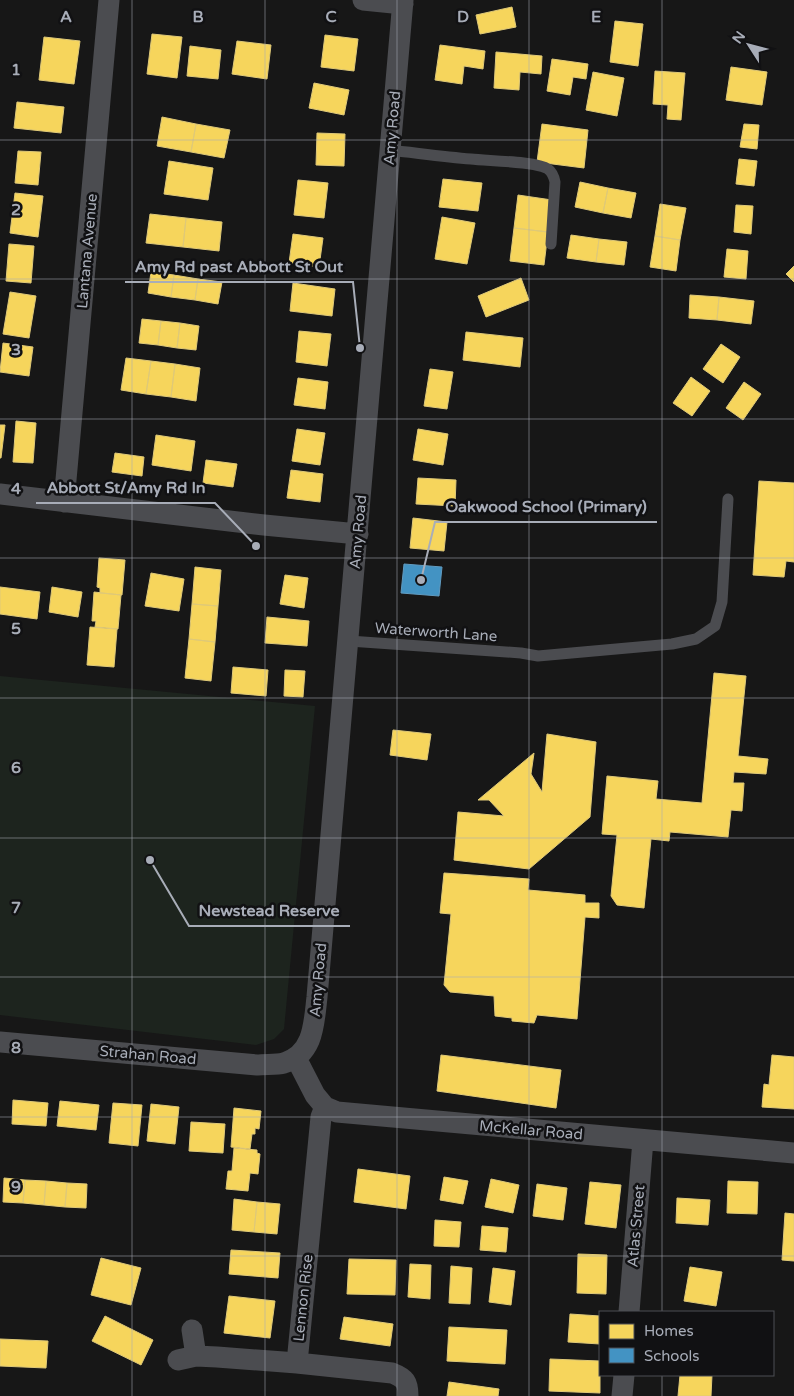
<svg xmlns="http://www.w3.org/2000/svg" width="794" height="1396" font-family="'Varela Round',sans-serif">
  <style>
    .park { fill: #1d241e }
    .homes { fill: #f6d55c; stroke: #dfc978 }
    .schools { fill: #4393c3; stroke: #619bc0 }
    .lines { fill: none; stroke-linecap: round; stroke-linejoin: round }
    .lane { stroke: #4b4c50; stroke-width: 11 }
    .street { stroke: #4b4c50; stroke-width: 21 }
    .grid { fill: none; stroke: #a8adb8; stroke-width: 1; stroke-opacity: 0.55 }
    .labels { text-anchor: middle; stroke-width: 5; stroke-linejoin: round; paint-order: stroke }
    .street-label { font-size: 15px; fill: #a8adb8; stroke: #111113 }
    .grid-label { font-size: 16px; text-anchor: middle; font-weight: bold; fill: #a8adb8; stroke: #111113; stroke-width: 5; stroke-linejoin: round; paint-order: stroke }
    .leader { fill: none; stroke: #a8adb8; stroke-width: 2 }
    .callout-dot { fill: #a8adb8; stroke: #111113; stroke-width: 2 }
    .callout-label { font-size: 16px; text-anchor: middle; font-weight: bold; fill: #a8adb8; stroke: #111113; stroke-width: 5; stroke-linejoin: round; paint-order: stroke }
  </style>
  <rect width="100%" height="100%" fill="#171717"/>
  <!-- park -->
  <path class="park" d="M0,676L315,706L284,1029L274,1039L256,1045L0,1015Z"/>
  <!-- homes -->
  <path class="homes" d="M512,7L516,27L480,34L476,15Z
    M615,21L643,24L638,66L610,62Z
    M152,34L182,37L177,78L147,74Z
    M325,35L358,39L354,71L321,67Z
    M44,37L80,41L74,84L39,80Z
    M237,41L271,45L267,79L232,74Z
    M440,45L485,51L483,69L464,66L462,84L435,80Z
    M190,46L221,50L218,79L187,76Z
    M496,52L542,56L541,74L520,72L519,90L494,88Z
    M552,59L588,64L586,79L573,77L570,95L547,91Z
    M731,67L767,72L762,105L726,100Z
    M655,71L685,73L681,120L667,119L668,105L653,104Z
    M593,72L624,78L617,116L586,110Z
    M314,83L349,90L344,115L309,108Z
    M17,102L64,107L61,133L14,128Z
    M162,117L196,124L191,152L157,146Z
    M196,124L230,130L224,158L191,152Z
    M542,124L588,130L584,168L537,162Z
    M744,124L759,125L757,149L740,147Z
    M317,133L345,134L344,166L316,165Z
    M18,151L41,152L38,185L15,183Z
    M739,159L757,161L754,186L736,184Z
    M169,161L213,168L208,200L164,194Z
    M443,179L482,183L478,211L439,207Z
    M298,180L328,183L324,218L294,215Z
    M580,182L608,188L603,213L575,207Z
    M608,188L636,193L631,218L603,213Z
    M15,193L43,196L38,237L10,233Z
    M518,195L552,200L548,232L514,228Z
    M660,204L686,208L680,240L655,236Z
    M736,205L753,206L751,234L734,232Z
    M150,214L186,218L183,247L146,243Z
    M442,217L475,223L467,264L435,259Z
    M186,218L222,222L219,251L183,247Z
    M514,228L548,232L544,265L510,261Z
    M293,234L323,238L319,267L289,263Z
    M571,235L599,239L596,262L567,258Z
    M655,236L680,240L676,271L650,267Z
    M599,239L627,242L624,265L596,262Z
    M9,244L34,246L31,283L6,281Z
    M727,249L748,251L746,279L724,277Z
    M794,266V282L786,274Z
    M151,272L174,275L171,297L148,293Z
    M174,275L198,279L195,300L171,297Z
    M521,278L529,300L486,317L478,296Z
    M198,279L222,282L218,304L195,300Z
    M293,283L335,289L332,316L290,311Z
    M10,292L36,296L29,338L3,334Z
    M690,295L719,297L717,320L689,318Z
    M719,297L754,301L751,324L717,320Z
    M142,319L161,321L158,345L139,343Z
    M161,321L180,323L177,348L158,345Z
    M180,323L199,326L196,350L177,348Z
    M299,331L331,334L327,366L296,362Z
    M466,332L523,338L520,367L463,360Z
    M3,343L33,347L29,376L0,372Z
    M721,344L740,357L723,383L703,369Z
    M126,358L151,361L146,394L121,390Z
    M151,361L175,364L171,397L146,394Z
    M175,364L200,368L196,401L171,397Z
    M430,369L453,372L447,409L424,406Z
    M691,377L710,391L692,416L673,403Z
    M298,378L328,382L325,409L294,405Z
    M744,382L761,394L743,420L726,408Z
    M16,421L36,423L33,463L13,462Z
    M0,425H5L1,458H0Z
    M297,429L325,433L320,465L292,461Z
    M418,429L448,434L443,465L413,460Z
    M156,435L195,441L191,471L152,465Z
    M115,453L144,457L142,476L112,472Z
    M206,460L237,464L233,487L203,483Z
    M291,470L323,474L320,502L287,498Z
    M418,478L456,480L455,506L416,504Z
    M759,481L794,483V562L786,561L784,577L753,575Z
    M413,518L447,522L444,551L410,548Z
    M99,558L125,560L122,595L100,593V588L97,587Z
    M195,567L221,570L218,606L192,604Z
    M151,573L184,579L179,611L145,606Z
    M285,575L308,578L304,608L280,604Z
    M0,587L40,592L37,619L0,614Z
    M52,587L82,592L78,617L49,612Z
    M94,592L121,595L118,629L95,627L96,621H92Z
    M192,604L218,606L215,642L189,639Z
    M267,617L309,621L307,646L265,643Z
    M90,627L117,629L114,667L87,665Z
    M189,639L215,642L211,681L185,678Z
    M233,667L268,670L266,696L231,693Z
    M285,670L305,671L303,697L284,696Z
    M714,673L746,676L738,756L768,759L766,774L734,772L733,783H744L742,811L731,810L728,837L670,832L669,841L651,839L644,908L617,905L611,896L617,835L602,834L607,776L658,781L656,799L702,803Z
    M393,730L431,734L427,760L390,755Z
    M547,734L596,742L590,817L529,869L454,860L458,812L504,816L489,800H478L534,753L531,774L542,792Z
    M444,873L529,879L528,890L585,895V903H599V918L585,917L577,1019L537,1015L534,1023L512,1021V1018L495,1016L494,996L450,992L444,985L451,914L440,913Z
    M441,1055L561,1070L556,1108L437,1091Z
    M772,1055L794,1057V1109L762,1107L764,1084L769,1085Z
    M13,1100L48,1103L46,1126L12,1124Z
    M60,1101L99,1105L96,1130L57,1126Z
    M113,1103L142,1105L138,1146L109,1143Z
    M151,1104L179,1107L175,1144L147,1141Z
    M234,1108L261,1111L259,1129L255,1128V1134H252L250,1149L231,1147Z
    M191,1122L225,1124L223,1153L189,1151Z
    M234,1148L257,1150V1153L260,1154L258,1174L250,1173L248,1191L226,1189L228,1171H232Z
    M358,1169L410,1176L406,1209L354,1202Z
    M444,1177L468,1181L463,1204L440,1200Z
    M4,1178L25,1180L23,1203L3,1202Z
    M491,1179L519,1185L513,1213L485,1207Z
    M25,1180L46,1181L44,1205L23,1203Z
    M46,1181L67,1183L65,1207L44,1205Z
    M728,1181L758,1182L757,1214L727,1213Z
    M590,1182L621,1185L616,1228L585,1224Z
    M67,1183L87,1184L86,1208L65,1207Z
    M537,1184L567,1188L563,1220L533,1216Z
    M677,1198L710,1200L708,1225L676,1223Z
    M234,1199L257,1202L254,1232L232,1230Z
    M257,1202L280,1204L277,1234L254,1232Z
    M785,1213L794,1214V1261L782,1260Z
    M435,1220L461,1222L459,1247L434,1246Z
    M482,1226L508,1228L506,1252L480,1250Z
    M231,1250L280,1253L278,1278L229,1274Z
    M578,1254L607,1255L606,1294L577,1293Z
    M101,1258L141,1268L131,1305L91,1295Z
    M349,1259L396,1260L395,1295L347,1294Z
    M410,1264L431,1265L430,1299L408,1297Z
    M451,1266L472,1268L470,1304L449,1303Z
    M690,1267L722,1272L716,1306L684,1301Z
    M493,1268L515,1271L511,1305L489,1302Z
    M229,1296L275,1301L270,1338L224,1333Z
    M570,1314L600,1316V1344L568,1342Z
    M105,1316L153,1340L141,1365L92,1341Z
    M344,1317L393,1324L390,1346L340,1339Z
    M449,1327L507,1330L505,1364L447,1361Z
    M0,1339L48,1341L46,1368L0,1366Z
    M550,1359L600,1361V1393L549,1391Z
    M680,1375H712L711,1396H678Z
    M449,1382L499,1389L498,1396H447Z"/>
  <!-- schools -->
  <path class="schools" d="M404,564L442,567L439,596L401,593Z"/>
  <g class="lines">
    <!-- lane -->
    <path class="lane" d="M389,150C417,153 444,157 471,159C487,161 536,161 548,169C552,172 554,177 555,182L551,244
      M349,641L521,653L538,656L672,644L696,639L715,626L722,602L728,499"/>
    <!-- street -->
    <path class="street" d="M363,0L403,4
      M0,494L264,525L358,534
      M64,502L109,0
      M0,1042L257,1065C266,1064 276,1065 284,1063C314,1054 314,1023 317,997L403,0
      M296,1058L315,1095L325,1107L337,1112L794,1153
      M629,1312L643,1140
      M192,1330L196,1356
      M178,1360L196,1356L217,1357L297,1363L392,1373C405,1378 408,1382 408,1396
      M297,1363L321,1117L325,1107
      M622,1396L624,1375"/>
  </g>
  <!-- grid -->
  <path class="grid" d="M132,0V1396M265,0V1396M397,0V1396M529,0V1396M662,0V1312M0,140H794M0,279H794M0,419H794M0,558H794M0,698H794M0,838H794M0,977H794M0,1117H794M0,1256H794M662,1375V1396"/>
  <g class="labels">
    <!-- street labels -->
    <g class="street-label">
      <text transform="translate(392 128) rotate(-85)" y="5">Amy Road</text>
      <text transform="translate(87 251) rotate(-85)" y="5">Lantana Avenue</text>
      <text transform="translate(358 532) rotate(-85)" y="5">Amy Road</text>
      <text transform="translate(436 632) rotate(4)" y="5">Waterworth Lane</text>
      <text transform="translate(318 980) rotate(-85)" y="5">Amy Road</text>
      <text transform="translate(148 1055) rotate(5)" y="5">Strahan Road</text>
      <text transform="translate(531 1130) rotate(5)" y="5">McKellar Road</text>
      <text transform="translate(636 1226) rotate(-85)" y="5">Atlas Street</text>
      <text transform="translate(303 1298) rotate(-84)" y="5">Lennon Rise</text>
    </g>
  </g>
  <g class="grid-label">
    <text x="66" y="22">A</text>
    <text x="198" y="22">B</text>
    <text x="331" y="22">C</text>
    <text x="463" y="22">D</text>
    <text x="596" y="22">E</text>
    <text x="16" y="75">1</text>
    <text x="16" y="215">2</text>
    <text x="16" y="355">3</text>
    <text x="16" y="494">4</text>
    <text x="16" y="634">5</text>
    <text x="16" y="773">6</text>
    <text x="16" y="913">7</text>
    <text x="16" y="1053">8</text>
    <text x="16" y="1192">9</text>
  </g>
  <!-- callouts -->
  <path class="leader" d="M360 348L353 282H125M256 546L215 503H36M421 580L435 522H657M150 860L189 926H350"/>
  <g class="callout-dot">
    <circle cx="360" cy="348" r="5"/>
    <circle cx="256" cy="546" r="5"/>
    <circle cx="421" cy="580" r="5"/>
    <circle cx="150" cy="860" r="5"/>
  </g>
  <g class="callout-label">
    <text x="239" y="272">Amy Rd past Abbott St Out</text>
    <text x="126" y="493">Abbott St/Amy Rd In</text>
    <text x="546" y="512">Oakwood School (Primary)</text>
    <text x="269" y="916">Newstead Reserve</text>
  </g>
  <!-- legend -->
  <rect x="599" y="1311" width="175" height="65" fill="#111113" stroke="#4d4f55"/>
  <rect x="609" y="1324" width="25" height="15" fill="#f6d55c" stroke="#4d4f55"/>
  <text x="644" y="1336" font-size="15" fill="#a8adb8">Homes</text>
  <rect x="609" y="1348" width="25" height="15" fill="#4393c3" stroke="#4d4f55"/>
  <text x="644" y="1361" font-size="15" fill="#a8adb8">Schools</text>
  <!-- north arrow -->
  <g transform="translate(749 45) rotate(306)" stroke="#111113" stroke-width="4" paint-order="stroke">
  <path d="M0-4L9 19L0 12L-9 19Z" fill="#a8adb8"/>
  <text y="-8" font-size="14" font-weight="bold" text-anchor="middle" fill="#a8adb8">N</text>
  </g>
</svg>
